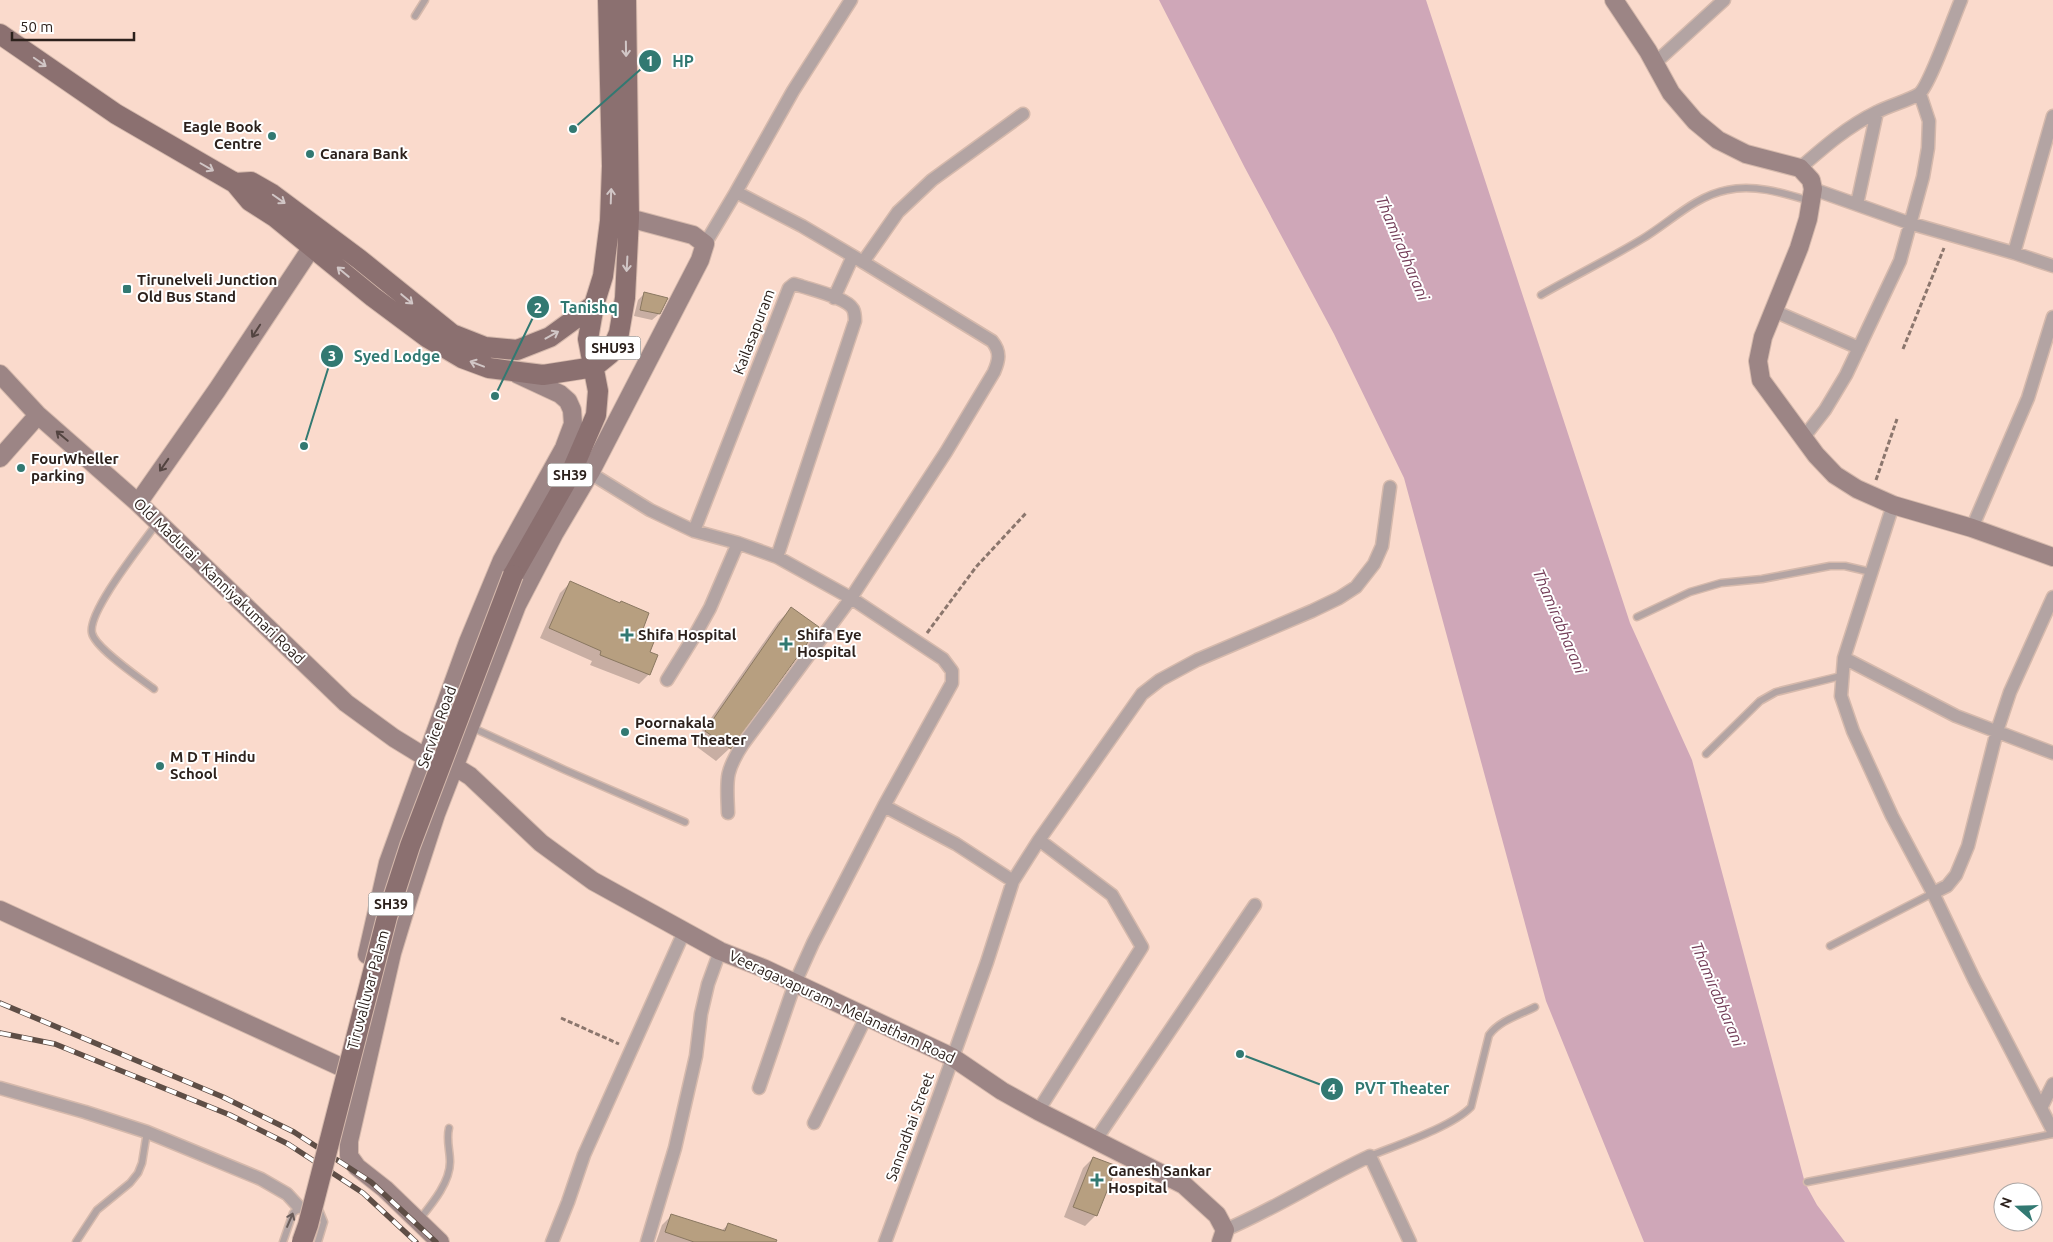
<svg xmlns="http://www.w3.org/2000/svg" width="2053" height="1242" font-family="Ubuntu,sans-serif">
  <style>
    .water { fill: #cfa7b8 }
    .shadow { fill: #0003 }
    .building { fill: #b79f80; stroke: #8a7861 }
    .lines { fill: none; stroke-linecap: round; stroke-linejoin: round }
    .lane-casing { stroke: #d5b9ac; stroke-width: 9 }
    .street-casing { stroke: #d5b9ac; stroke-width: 15 }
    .secondary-casing { stroke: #d5b9ac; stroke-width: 20 }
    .primary-casing { stroke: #d5b9ac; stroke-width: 22 }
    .path { stroke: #8b766d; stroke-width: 3; stroke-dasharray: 5 2.5; stroke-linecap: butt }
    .lane { stroke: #b3a4a3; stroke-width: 6 }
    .street { stroke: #b3a4a3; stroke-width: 12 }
    .secondary { stroke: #9c8585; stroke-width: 18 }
    .primary { stroke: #8b7070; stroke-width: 20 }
    .rail-casing { stroke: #5e4e46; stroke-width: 5.5 }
    .rail { stroke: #fff; stroke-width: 4; stroke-dasharray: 11; stroke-linecap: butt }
    .primary-bridge-casing { stroke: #d5b9ac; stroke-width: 22; stroke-linecap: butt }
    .primary-bridge { stroke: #8b7070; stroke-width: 20 }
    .oneway { stroke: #d1c6c6 }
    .oneway2 { stroke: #534441 }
    .oneway3 { stroke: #695c59 }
    .poi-dot { fill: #327972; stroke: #fff; stroke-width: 2 }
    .labels { text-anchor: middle; stroke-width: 4; stroke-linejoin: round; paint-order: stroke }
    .shield { fill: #fff; stroke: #6b6460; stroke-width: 1 }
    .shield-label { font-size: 14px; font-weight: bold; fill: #2c211c }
    .poi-label { font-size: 15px; font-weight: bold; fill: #2c211c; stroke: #fff; text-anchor: start }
    .street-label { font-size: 15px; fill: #2c211c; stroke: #fff }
    .water-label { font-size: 16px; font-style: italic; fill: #733d58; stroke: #fff }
    .leader { fill: none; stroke: #327972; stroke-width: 2 }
    .callout-dot { fill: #327972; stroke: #fff; stroke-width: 2 }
    .mark-label { font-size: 15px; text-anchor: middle; font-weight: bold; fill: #fff }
    .callout-label { font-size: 16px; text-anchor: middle; font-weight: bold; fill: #327972; stroke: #fff; stroke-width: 4; stroke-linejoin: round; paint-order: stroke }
  </style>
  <rect width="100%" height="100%" fill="#fadacc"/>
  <!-- water -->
  <path class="water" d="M1159,0H1426L1630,623L1692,760L1805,1183L1817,1205L1845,1242H1644L1546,1001L1404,478L1334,334L1245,168Z"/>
  <!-- shadow -->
  <path class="shadow" d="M644,294L659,314L652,320L634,316L638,300Z
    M570,583L641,629L649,674L639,684L590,665L592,661L540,638L560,593Z
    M791,609L730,748L716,761L693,744L778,622Z
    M1093,1158L1115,1167L1095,1216L1085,1226L1064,1217L1083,1168Z
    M672,1215L721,1231L728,1225L769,1242H656L662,1225Z"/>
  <!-- building -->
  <path class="building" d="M644,292L668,298L660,314L640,310Z
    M570,581L620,603L621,601L649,613L643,629L657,634L650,652L658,655L650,675L600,655L601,651L549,628Z
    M791,607L819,627L731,749L705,731Z
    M1093,1157L1117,1166L1097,1216L1073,1207Z
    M671,1214L725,1231L728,1223L777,1240L776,1242H694L665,1232Z"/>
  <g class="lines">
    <defs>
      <path id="lane" d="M415,16L425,0
        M1541,295C1574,276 1609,259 1642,239C1669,223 1695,196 1727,190C1755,184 1783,193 1810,201
        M1637,617L1690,592L1721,583L1762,579L1830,566H1845L1871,572
        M154,689C141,679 95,648 92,633C87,612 143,543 157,523
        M471,727L565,770L685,822
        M1706,754L1760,701L1776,692L1841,676
        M1830,946L1933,893
        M1370,1156C1397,1145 1452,1127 1471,1107L1489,1035C1500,1020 1520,1015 1535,1007
        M1807,1182L2053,1134
        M315,1210L320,1212L324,1222L318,1242
        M419,1220C431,1205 450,1183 450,1162C450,1150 446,1140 449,1128
        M76,1242L97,1210L130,1183L138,1173L142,1163L147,1132
        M283,1242L293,1213L301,1207"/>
      <path id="street" d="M851,0L793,91L736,192L802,226L863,262
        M1655,63L1724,0
        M1800,168C1824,147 1848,126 1877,112C1888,106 1910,100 1919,94C1929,87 1954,16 1961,0
        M1813,189L1909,223L2014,253L2053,266
        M1857,204L1877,112
        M705,244L736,192
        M2014,253L2053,116
        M834,298L853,256
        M1774,311L1859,348
        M1804,437L1825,410L1846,375L1900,261L1923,177L1928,148L1929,121L1920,94
        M590,473L650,510L694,531L738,543L777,557L851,598L946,452L994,372C999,360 1001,352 992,341L863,262L898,212L932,180L1023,114
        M1893,505L1844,658L1841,696L1853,731L1892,816L1933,893L1974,979L2053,1131
        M1972,528L2028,398L2053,317
        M694,531L789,288L794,284L801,286C813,290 847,298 853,309C855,313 855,316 855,321L777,557
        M1844,658L1956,716L2053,753
        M667,680L695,635L710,608L738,543
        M884,806L956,844L1013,881L1039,840L1142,694L1160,680L1197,660L1312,611L1339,598L1356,587L1374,564L1382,546L1390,487
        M728,813C727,780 724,773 743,744L851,598L943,659L952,671V683L884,806L813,943L795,983L759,1088
        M1933,893L1947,886L1956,875L1968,846L1997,731L2010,692L2053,597
        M0,1088L85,1112L147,1132L261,1179L287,1194L299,1207
        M2041,1108L2053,1084
        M1038,1111L1142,947L1112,895L1039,840
        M814,1123L866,1017
        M1095,1141L1255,905
        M1225,1230C1275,1209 1320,1179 1370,1156L1410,1242
        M552,1242L568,1202L584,1155L684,932
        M647,1242L675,1148L696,1056L701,1014L708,984L720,951
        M885,1242L939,1096L987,962L1013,881"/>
      <path id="secondary" d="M1614,0L1648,51L1671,93L1695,121L1718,140L1746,154L1800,168L1811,180L1813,189L1808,219L1799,248L1763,337L1758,361L1761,380L1816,455L1835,475L1857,489L1893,505L1972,528L2053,557
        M0,374L38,415L138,503L346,703L394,738L425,757L454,766L470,776L541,843L593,881L720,951L763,968L952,1057L1002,1091L1038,1111L1184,1185L1217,1215L1225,1230L1221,1242
        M0,458L38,415
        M138,503L217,390L312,247
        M0,910L341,1067L360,1077
        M367,955L388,863L468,642L502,560L564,448L573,424L572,410L568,401L560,394L517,374
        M440,1242L385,1189L357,1167L349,1156V1141L392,953L409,897L436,814L517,605L554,534L590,473L700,260L705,244L693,235L629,218"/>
      <path id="primary" d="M0,34L116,114L235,183L250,201L275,217L373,297L428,338L462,358L489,368L543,375L594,367L610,354L619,333L625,298L629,218L626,0
        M235,183L251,182L272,194L359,259L452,334L485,347L517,350L550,337L594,305L603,276L610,221L612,166L608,0
        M513,575L571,473L596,415L598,391L588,339L594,305"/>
    </defs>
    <!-- lane casing -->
    <use href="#lane" class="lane-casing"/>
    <!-- street casing -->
    <use href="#street" class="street-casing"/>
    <!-- secondary casing -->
    <use href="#secondary" class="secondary-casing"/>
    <!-- primary casing -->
    <use href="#primary" class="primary-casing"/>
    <!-- path -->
    <path class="path" d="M1903,349L1944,248
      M1876,480L1897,419
      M927,633L976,567L1027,512
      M561,1018L619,1044"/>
    <!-- lane -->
    <use href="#lane" class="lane"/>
    <!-- street -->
    <use href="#street" class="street"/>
    <!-- secondary -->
    <use href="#secondary" class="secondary"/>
    <!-- primary -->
    <use href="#primary" class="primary"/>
    <defs>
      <path id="rail" d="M0,1003L223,1097L294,1132L371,1182L436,1242
        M0,1033L55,1044L230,1115L288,1144L363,1193L416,1242"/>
    </defs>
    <!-- rail casing -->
    <use href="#rail" class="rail-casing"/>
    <!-- rail -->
    <use href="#rail" class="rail"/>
    <defs>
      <path id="primary-bridge" d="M302,1242L308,1225L387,917L410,846L513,575"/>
    </defs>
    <!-- primary-bridge casing -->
    <use href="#primary-bridge" class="primary-bridge-casing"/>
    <!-- primary-bridge -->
    <use href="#primary-bridge" class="primary-bridge"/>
  </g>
  <!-- one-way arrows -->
  <defs><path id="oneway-shaft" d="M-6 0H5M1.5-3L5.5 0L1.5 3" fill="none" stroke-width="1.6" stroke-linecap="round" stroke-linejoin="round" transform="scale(1.25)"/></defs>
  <g class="oneway">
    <use href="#oneway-shaft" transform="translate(626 49) rotate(89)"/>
    <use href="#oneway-shaft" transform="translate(40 62) rotate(35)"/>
    <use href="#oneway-shaft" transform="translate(207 167) rotate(30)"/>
    <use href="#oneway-shaft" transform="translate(611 196) rotate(-88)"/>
    <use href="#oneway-shaft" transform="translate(279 199) rotate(35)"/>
    <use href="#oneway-shaft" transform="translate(627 264) rotate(93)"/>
    <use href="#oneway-shaft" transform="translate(343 272) rotate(-140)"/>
    <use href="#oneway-shaft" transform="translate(407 299) rotate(40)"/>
    <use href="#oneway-shaft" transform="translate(552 335) rotate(-29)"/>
    <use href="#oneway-shaft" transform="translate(477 364) rotate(-159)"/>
  </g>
  <g class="oneway2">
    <use href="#oneway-shaft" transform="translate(256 331) rotate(123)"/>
    <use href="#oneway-shaft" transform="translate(62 436) rotate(-140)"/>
    <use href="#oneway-shaft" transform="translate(164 465) rotate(125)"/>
  </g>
  <use class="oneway3" href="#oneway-shaft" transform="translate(290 1220) rotate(-67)"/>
  <!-- markers -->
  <g class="poi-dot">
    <circle cx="272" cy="136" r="5"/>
    <circle cx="310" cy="154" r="5"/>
    <rect x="122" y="284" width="10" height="10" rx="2.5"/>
    <circle cx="21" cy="468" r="5"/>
    <path d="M624.5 627.5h5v5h5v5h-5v5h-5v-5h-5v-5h5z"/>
    <path d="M783.5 636.5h5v5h5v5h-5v5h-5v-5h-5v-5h5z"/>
    <circle cx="625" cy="732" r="5"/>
    <circle cx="160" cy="766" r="5"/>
    <path d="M1094.5 1172.5h5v5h5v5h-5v5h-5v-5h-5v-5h5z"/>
  </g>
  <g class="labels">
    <!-- shield labels -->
    <g class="shield">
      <rect x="585.5" y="336.5" width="55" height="23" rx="4"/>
      <rect x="547.5" y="463.5" width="45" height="23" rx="4"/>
      <rect x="368.5" y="892.5" width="45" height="23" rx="4"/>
    </g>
    <g class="shield-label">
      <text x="613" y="353">SHU93</text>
      <text x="570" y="480">SH39</text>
      <text x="391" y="909">SH39</text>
    </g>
    <!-- poi labels -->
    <g class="poi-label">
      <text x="262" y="132" text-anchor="end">Eagle Book<tspan x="262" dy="17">Centre</tspan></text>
      <text x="320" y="159">Canara Bank</text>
      <text x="137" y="285">Tirunelveli Junction<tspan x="137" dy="17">Old Bus Stand</tspan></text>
      <text x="31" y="464">FourWheller<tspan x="31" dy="17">parking</tspan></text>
      <text x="638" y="640">Shifa Hospital</text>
      <text x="797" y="640">Shifa Eye<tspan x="797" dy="17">Hospital</tspan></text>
      <text x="635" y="728">Poornakala<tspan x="635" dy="17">Cinema Theater</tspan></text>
      <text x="170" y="762">M D T Hindu<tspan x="170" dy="17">School</tspan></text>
      <text x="1108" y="1176">Ganesh Sankar<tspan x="1108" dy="17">Hospital</tspan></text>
    </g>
    <!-- street labels -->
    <g class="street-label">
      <text transform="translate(754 332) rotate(-69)" y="5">Kailasapuram</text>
      <text transform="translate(219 581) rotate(44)" y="5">Old Madurai - Kanniyakumari Road</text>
      <text transform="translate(437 727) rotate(-70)" y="5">Service Road</text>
      <text transform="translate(368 990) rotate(-75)" y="5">Tiruvalluvar Palam</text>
      <text transform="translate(842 1007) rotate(25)" y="5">Veeragavapuram - Melanatham Road</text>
      <text transform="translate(910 1127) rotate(-70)" y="5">Sannadhai Street</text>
    </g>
    <!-- water labels -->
    <g class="water-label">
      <text transform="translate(1403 248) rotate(67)" y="6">Thamirabharani</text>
      <text transform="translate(1560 621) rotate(67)" y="6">Thamirabharani</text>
      <text transform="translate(1718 994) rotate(67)" y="6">Thamirabharani</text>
    </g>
  </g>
  <!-- callouts -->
  <path class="leader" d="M573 129L650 61M495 396L538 307M304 446L332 356M1240 1054L1332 1089"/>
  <g class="callout-dot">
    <circle cx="573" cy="129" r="5"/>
    <circle cx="495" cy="396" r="5"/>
    <circle cx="304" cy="446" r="5"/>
    <circle cx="1240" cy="1054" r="5"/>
    <circle cx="650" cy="61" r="12"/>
    <circle cx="538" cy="307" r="12"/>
    <circle cx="332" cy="356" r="12"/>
    <circle cx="1332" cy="1089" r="12"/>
  </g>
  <g class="mark-label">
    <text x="650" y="66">1</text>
    <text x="538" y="313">2</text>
    <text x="332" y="361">3</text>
    <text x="1332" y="1094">4</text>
  </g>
  <g class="callout-label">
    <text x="683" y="67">HP</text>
    <text x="589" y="313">Tanishq</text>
    <text x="397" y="362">Syed Lodge</text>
    <text x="1402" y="1094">PVT Theater</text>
  </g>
  <!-- north arrow -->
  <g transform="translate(2018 1207) rotate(290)"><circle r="24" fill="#ffffff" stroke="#aba6a4"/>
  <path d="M0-4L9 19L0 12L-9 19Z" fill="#327972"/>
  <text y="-8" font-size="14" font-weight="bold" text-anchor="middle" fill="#2c211c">N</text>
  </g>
  <!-- scale -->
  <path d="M12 32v8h122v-8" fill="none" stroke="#2c211c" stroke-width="2.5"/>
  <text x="20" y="32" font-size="15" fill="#2c211c" stroke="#ffffff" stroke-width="4" paint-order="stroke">50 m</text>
</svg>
